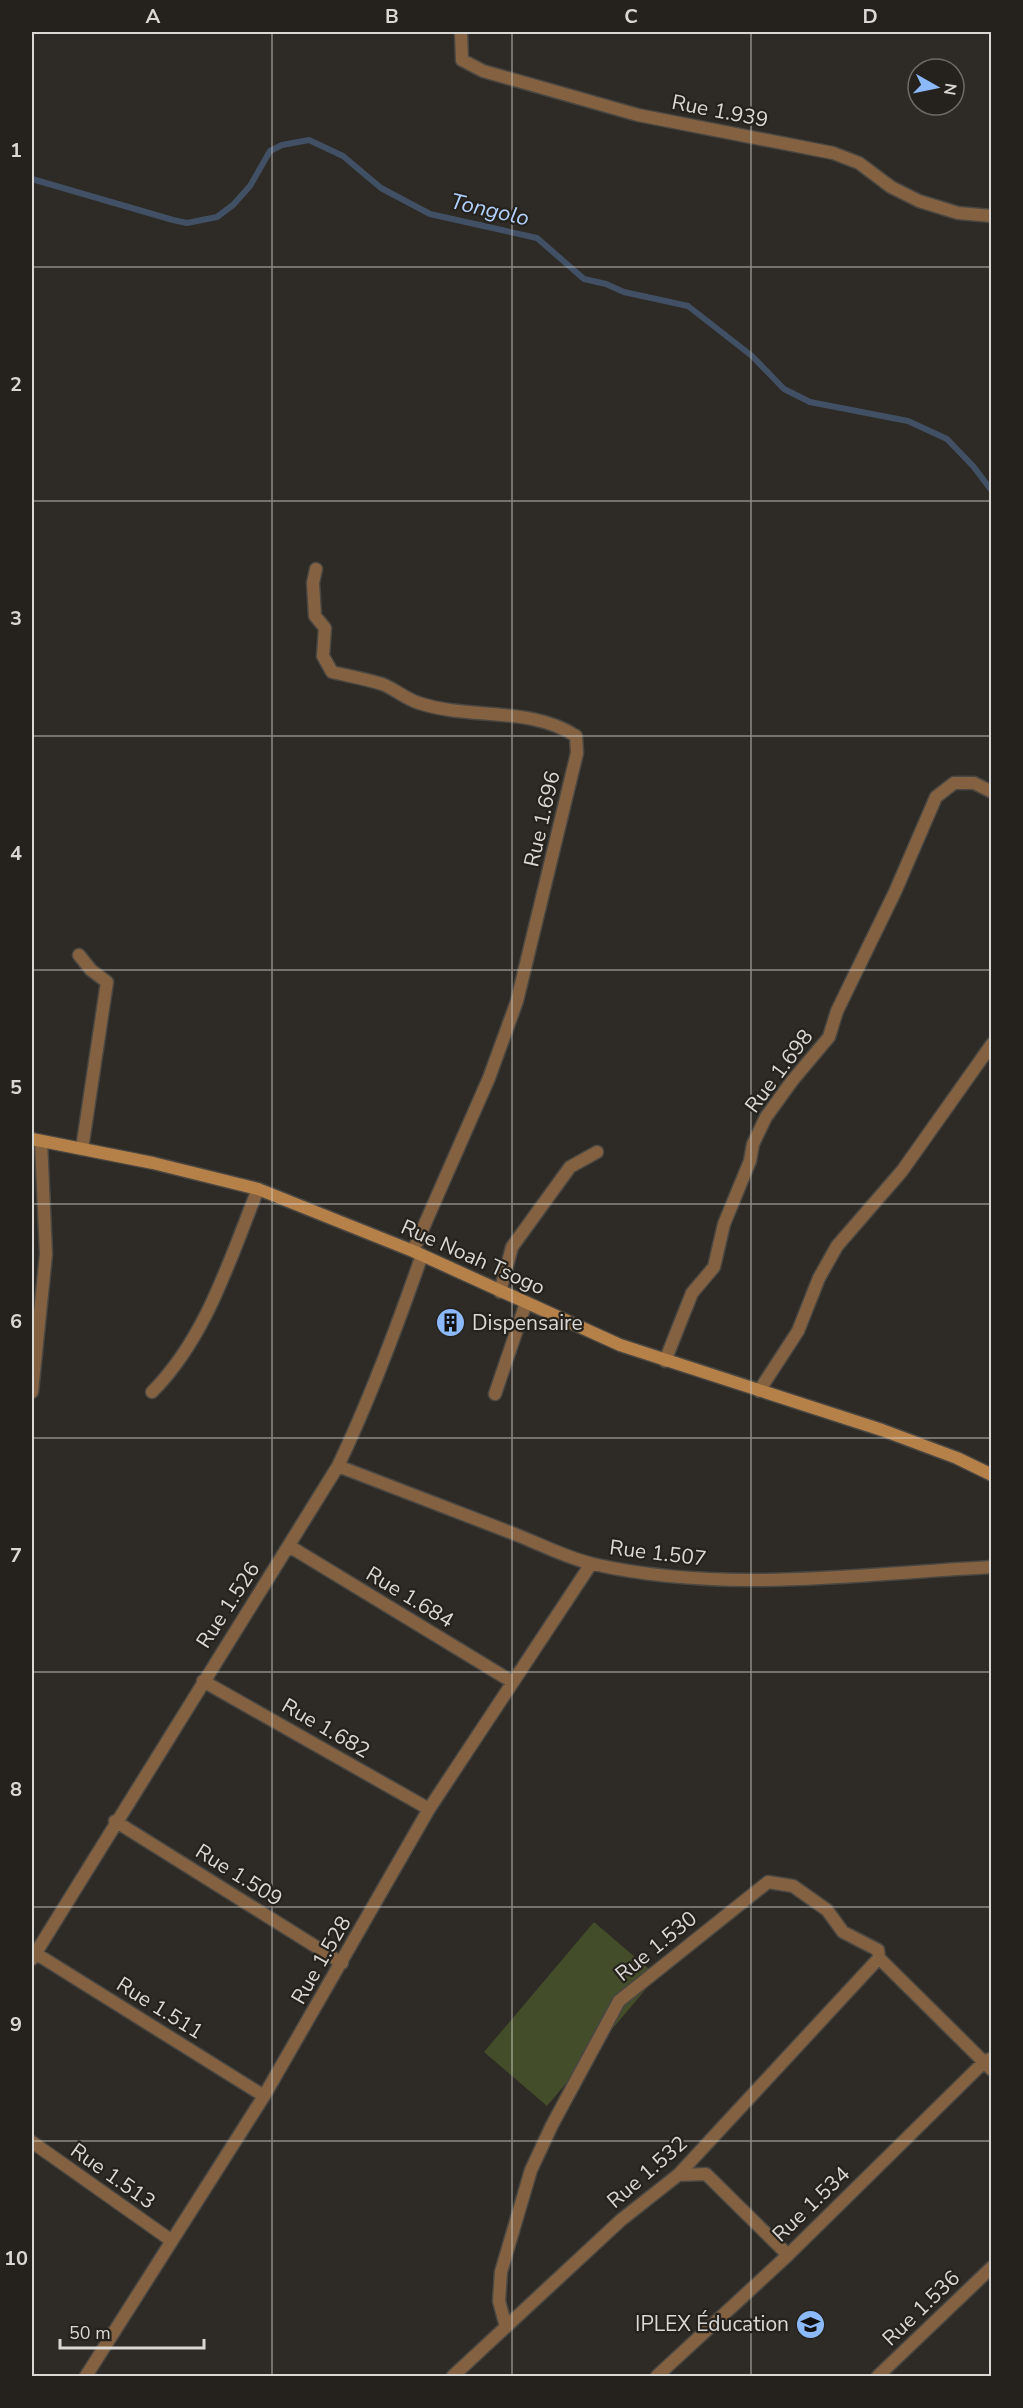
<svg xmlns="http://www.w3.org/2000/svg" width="1023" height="2408" font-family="'Nunito Sans',sans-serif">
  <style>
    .green { fill: #434d2a }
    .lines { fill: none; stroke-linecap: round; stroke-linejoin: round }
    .stream { stroke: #425065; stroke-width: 6 }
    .lane-casing { stroke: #4a4742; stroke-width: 15 }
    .street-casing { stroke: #4a4742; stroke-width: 15 }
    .secondary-casing { stroke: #4a4742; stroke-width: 15 }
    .lane { stroke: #846241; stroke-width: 12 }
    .street { stroke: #846241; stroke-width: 12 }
    .secondary { stroke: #b68049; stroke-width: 12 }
    .grid { fill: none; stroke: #dad8d4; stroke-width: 1.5; stroke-opacity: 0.55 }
    .labels { text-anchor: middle; stroke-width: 4.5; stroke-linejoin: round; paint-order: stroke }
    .street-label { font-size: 21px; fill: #dad8d4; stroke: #25221d }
    .poi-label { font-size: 21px; fill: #dad8d4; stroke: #25221d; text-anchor: start }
    .water-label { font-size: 22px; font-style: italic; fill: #b2d1fc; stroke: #25221d }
    .neatline { fill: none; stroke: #dad8d4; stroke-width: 2 }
    .grid-label { font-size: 20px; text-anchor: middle; font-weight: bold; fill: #dad8d4 }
  </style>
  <rect width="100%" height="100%" fill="#2e2b26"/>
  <!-- green -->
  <path class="green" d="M594,1922L657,1976L547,2106L484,2052Z"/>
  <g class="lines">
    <!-- stream -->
    <path class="stream" d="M32,179L173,220L187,223L217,217L233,205L250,186L270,151L282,145L309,140L343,156L381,188L430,214L537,238L584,279L606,284L624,292L688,306L752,356L784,389L810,402L908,421L947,439L973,466L992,491"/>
    <defs>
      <path id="lane" d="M495,1394L526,1303"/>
      <path id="street" d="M461,32L462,60L483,71L638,115L833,153L859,163L891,187L919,201L958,213L992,216
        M316,569L313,583L315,616L325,628L323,656L332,672C349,676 366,679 382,684C395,689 406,699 419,703C469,720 531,706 576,736L577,753L517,1001L489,1078L413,1251
        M79,955L91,970L107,982L82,1149
        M500,1292L512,1247L570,1167L597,1152
        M665,1361L692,1293L714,1267L724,1224L750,1161L753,1144L766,1117L792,1081L829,1037L837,1011L895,892L936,797L954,783H974L992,792
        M759,1391L798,1331L819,1278L837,1246L902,1171L992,1044
        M32,1392L46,1254L41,1141
        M152,1392C206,1338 230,1259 258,1189
        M338,1466C396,1488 454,1511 512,1533C538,1543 566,1558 593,1564C725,1594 858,1574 992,1567
        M289,1546L511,1681
        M203,1681L429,1809
        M115,1821L342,1963
        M35,1953L264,2096
        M32,1959L338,1466C371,1397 397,1327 422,1255
        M32,2142L172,2241
        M678,2175L706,2174L788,2255
        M506,2327L499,2301L501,2272L531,2170L552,2125L619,2001L768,1882L793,1886L827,1910L843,1932L878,1950L879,1958L992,2070
        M86,2376L264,2096L429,1809L591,1564
        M453,2376L621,2220L678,2175L879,1958
        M657,2376L788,2255L984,2062L990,2059
        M878,2376L992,2267"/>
      <path id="secondary" d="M32,1139L153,1163L258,1189L413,1251L620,1345L882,1430L957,1458L992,1475"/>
    </defs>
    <!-- lane casing -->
    <use href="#lane" class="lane-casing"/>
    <!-- street casing -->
    <use href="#street" class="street-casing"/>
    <!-- secondary casing -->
    <use href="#secondary" class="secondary-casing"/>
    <!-- lane -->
    <use href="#lane" class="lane"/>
    <!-- street -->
    <use href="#street" class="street"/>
    <!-- secondary -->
    <use href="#secondary" class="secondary"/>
  </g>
  <!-- grid -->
  <path class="grid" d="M272,32V2376M512,32V2376M751,32V2376M32,267H992M32,501H992M32,736H992M32,970H992M32,1204H992M32,1438H992M32,1672H992M32,1907H992M32,2141H992"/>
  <!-- icons -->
  <defs>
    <symbol id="building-disc" viewBox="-11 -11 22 22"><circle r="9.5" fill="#8cb9fc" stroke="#25221d"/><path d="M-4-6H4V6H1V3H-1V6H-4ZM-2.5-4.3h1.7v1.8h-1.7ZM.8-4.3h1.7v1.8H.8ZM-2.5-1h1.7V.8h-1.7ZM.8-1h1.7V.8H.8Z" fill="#111"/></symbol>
    <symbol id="school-disc" viewBox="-11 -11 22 22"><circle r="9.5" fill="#8cb9fc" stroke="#25221d"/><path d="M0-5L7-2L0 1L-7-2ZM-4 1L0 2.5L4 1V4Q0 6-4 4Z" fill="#111"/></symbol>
  </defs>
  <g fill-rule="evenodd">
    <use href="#building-disc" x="434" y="1306" width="33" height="33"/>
    <use href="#school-disc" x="794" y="2308" width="33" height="33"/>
  </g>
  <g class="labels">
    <!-- street labels -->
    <g class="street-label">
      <text transform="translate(720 111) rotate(11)" y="7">Rue 1.939</text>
      <text transform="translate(542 819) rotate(-77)" y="7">Rue 1.696</text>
      <text transform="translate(779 1071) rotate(-53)" y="7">Rue 1.698</text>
      <text transform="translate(473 1257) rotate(24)" y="7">Rue Noah Tsogo</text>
      <text transform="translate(658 1553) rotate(7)" y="7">Rue 1.507</text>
      <text transform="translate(410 1597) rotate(31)" y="7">Rue 1.684</text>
      <text transform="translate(228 1605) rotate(-57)" y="7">Rue 1.526</text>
      <text transform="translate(326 1728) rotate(30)" y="7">Rue 1.682</text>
      <text transform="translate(239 1875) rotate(32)" y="7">Rue 1.509</text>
      <text transform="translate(656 1946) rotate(-39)" y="7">Rue 1.530</text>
      <text transform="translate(321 1960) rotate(-60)" y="7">Rue 1.528</text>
      <text transform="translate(160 2008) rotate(32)" y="7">Rue 1.511</text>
      <text transform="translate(647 2172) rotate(-41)" y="7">Rue 1.532</text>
      <text transform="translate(113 2176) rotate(35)" y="7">Rue 1.513</text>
      <text transform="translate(811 2204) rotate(-44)" y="7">Rue 1.534</text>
      <text transform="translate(921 2308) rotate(-44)" y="7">Rue 1.536</text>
    </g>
    <!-- poi labels -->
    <g class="poi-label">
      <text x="472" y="1330">Dispensaire</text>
      <text x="789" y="2331" text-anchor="end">IPLEX Éducation</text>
    </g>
    <!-- water labels -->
    <g class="water-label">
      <text transform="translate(490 209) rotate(13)" y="8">Tongolo</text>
    </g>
  </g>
  <!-- border -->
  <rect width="1023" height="2408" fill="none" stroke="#25221d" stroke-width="66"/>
  <!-- north arrow -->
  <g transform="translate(936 87) rotate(99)"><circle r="28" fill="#25221d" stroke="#6d6b66" stroke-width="1.5"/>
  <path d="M0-4.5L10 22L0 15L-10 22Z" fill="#8cb9fc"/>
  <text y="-9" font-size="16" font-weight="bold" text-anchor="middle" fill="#dad8d4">N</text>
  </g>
  <!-- scale -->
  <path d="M60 2339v9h144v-9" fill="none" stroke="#dad8d4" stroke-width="3"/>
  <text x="69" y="2339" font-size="18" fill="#dad8d4" stroke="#25221d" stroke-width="4.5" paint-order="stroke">50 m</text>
  <rect x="33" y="33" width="957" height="2342" class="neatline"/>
  <g class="grid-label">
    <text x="153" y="23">A</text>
    <text x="392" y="23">B</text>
    <text x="631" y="23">C</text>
    <text x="870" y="23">D</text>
    <text x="16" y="157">1</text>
    <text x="16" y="391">2</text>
    <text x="16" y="625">3</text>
    <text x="16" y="860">4</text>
    <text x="16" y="1094">5</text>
    <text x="16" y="1328">6</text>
    <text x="16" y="1562">7</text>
    <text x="16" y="1796">8</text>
    <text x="16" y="2031">9</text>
    <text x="16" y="2265">10</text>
  </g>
</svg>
